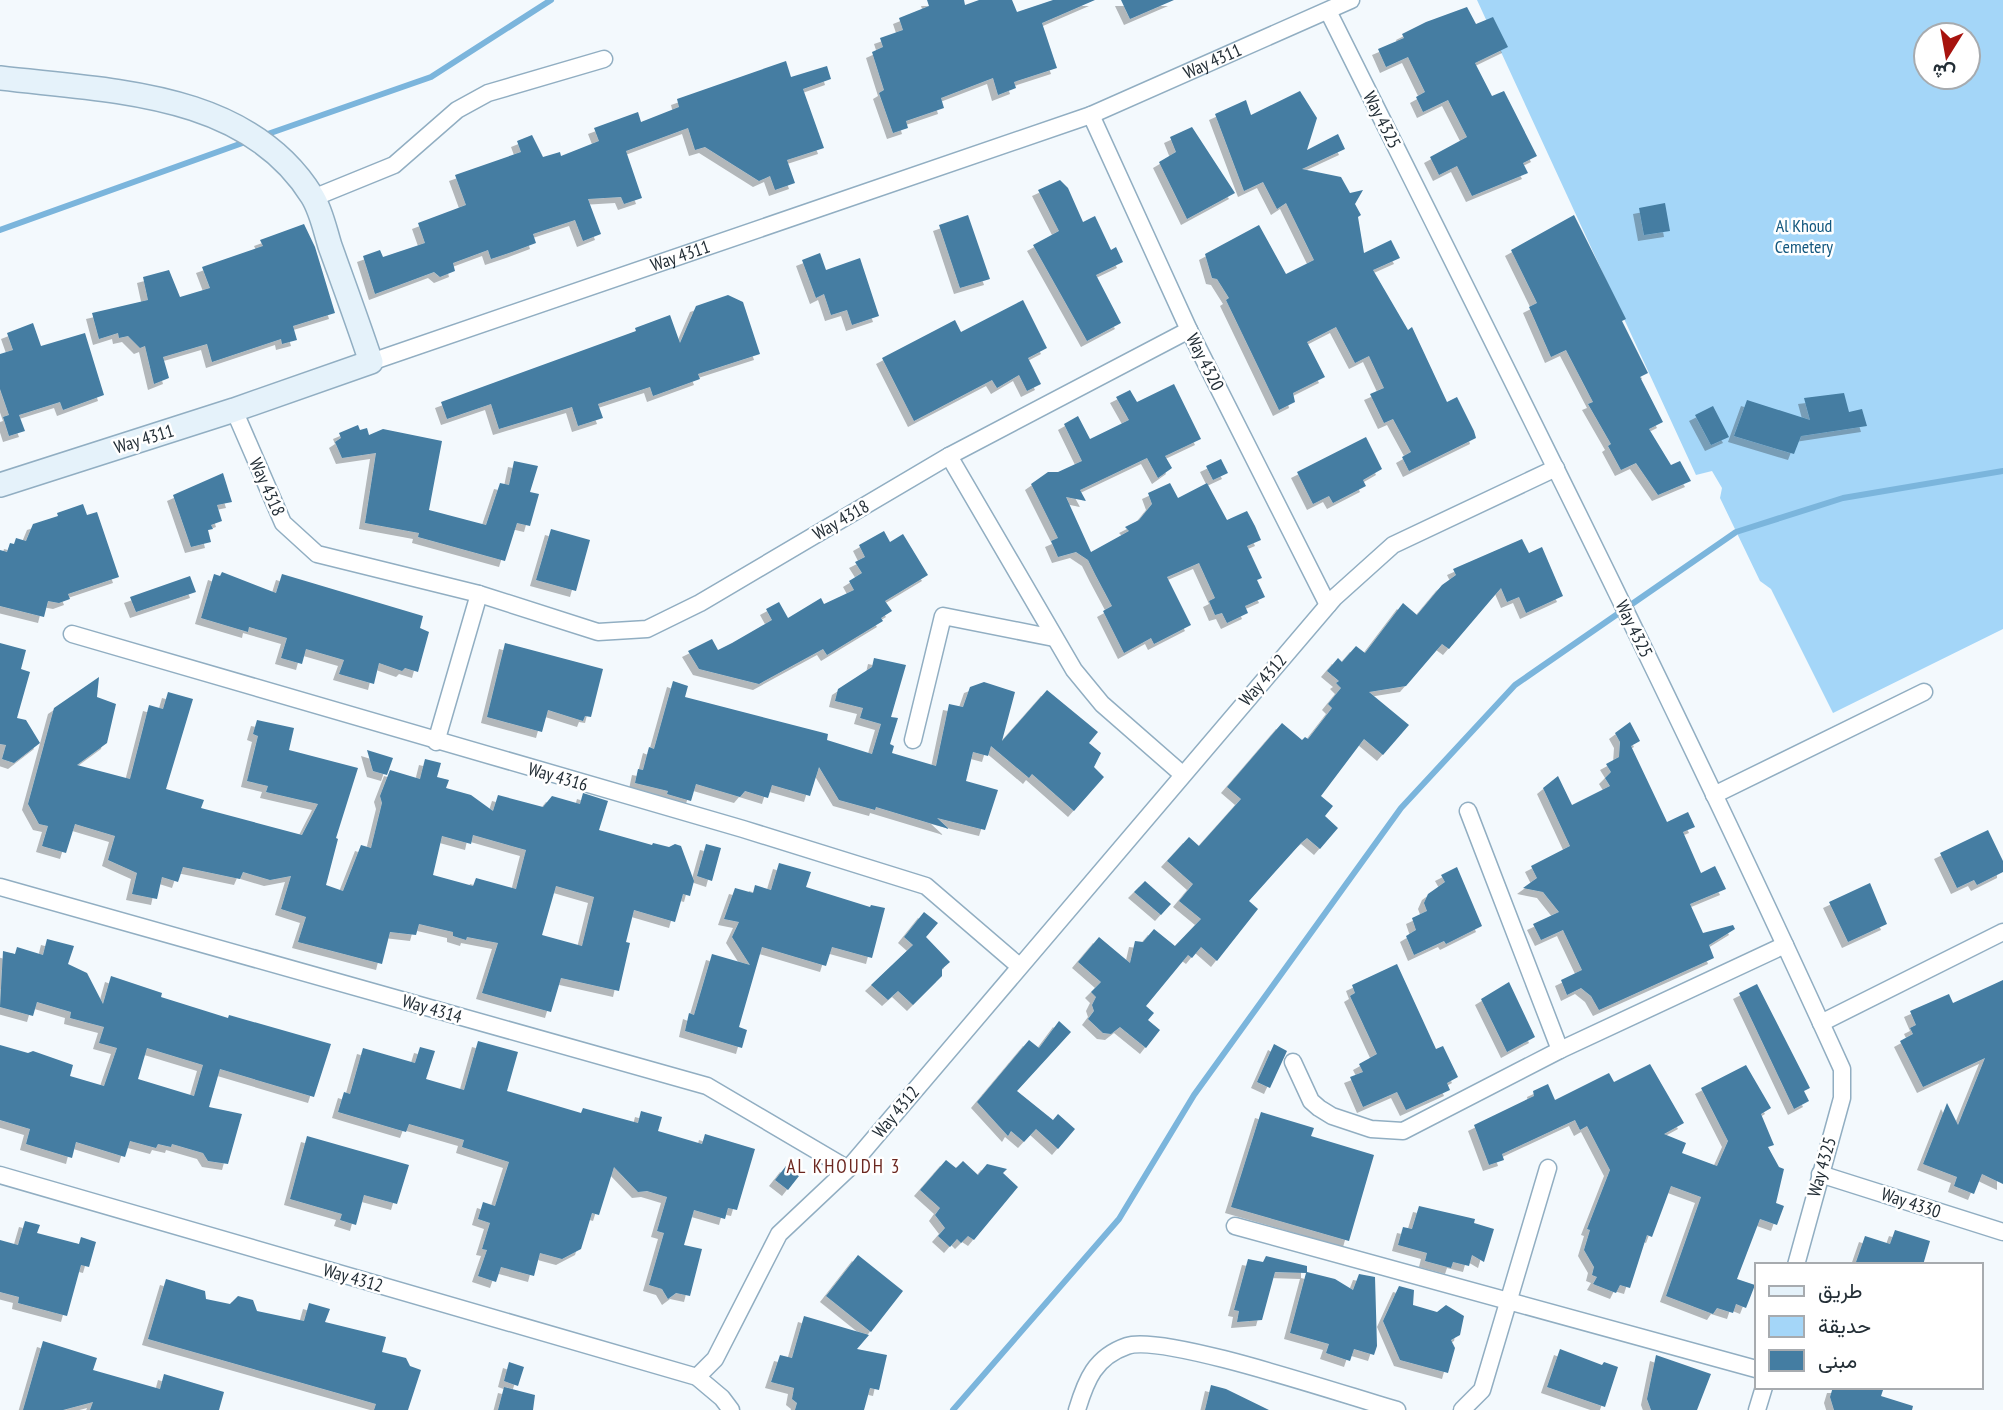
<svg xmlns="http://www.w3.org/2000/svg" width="2003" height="1410" font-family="'PT Sans Narrow',Vazirmatn,sans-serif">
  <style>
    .green { fill: #a4d6f8; fill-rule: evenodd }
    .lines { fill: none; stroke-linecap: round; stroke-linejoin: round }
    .stream { stroke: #7bb5dc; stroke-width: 6 }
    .building { fill: #447da2; fill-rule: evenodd; filter: url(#shadow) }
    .street-casing { stroke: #91aec2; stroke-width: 19 }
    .secondary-casing { stroke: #91aec2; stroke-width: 26 }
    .street { stroke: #fff; stroke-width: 16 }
    .secondary { stroke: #e5f2fa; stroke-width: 23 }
    .labels { text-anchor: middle; stroke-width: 5; stroke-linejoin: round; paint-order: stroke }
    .street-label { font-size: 18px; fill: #232e36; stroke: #fff }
    .park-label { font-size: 18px; fill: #13587f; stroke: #fff }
    .neighbourhood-label { font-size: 19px; letter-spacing: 2px; fill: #6c2720; stroke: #fff }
  </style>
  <defs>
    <filter id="shadow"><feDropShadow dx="-6" dy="6" stdDeviation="0" flood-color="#0004"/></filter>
  </defs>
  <rect width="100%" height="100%" fill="#f3f9fd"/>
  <!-- green -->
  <path class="green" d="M1477,0H2003V629L1833,713L1771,589L1760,581L1720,498L1722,488L1712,471L1696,475ZM1926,35H1968V77H1926Z"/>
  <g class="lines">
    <!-- stream -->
    <path class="stream" d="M262,136L431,77L551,0
      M0,230L248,141
      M953,1410L1119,1219L1194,1095L1401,808L1515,685L1736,532L1843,498L2003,471"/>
  </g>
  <!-- building -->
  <path class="building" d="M927,0H964L965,5L979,0H1012L1017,12L1053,0H1095L1042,23L1057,68L1014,82L1016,88L998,95L993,78L941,98L944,108L906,121L908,128L893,133L879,93L884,90L872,52L883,47L880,38L903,30L899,18L929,6Z
    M1121,0H1174L1130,19Z
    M1467,7L1476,24L1493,17L1508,47L1475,63L1492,96L1504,91L1537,156L1523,163L1528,173L1472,196L1457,166L1439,175L1430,157L1467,137L1448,100L1423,112L1416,97L1425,92L1408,57L1386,67L1378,49L1404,38L1402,34L1426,22Z
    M786,61L791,77L827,66L831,79L803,89L824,148L787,160L795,183L775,190L770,176L759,181L705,147L695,150L688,128L626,151L642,198L624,204L621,197L588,199L601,234L583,241L575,220L533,234L536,243L512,252L491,259L488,250L453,263L455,271L440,277L434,272L375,294L363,256L380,250L383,257L425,243L418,223L466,205L455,175L521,152L517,141L532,135L543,157L560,152L561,156L599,141L594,128L638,112L641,122L679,107L677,99Z
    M1300,91L1317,118L1307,150L1338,134L1345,149L1302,169L1341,177L1350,193L1363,190L1355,204L1361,215L1358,217L1364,253L1391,240L1400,258L1373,270L1408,330L1412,327L1447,402L1457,397L1474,431L1476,438L1409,471L1402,457L1411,452L1393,419L1384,423L1370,394L1384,388L1369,356L1355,363L1336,327L1307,342L1325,377L1293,393L1295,402L1279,410L1226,300L1229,298L1217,279L1212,278L1205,254L1259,225L1286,274L1314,260L1286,203L1277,209L1263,182L1244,191L1215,114L1246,100L1251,115Z
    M1192,127L1235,193L1187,219L1159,162L1176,152L1170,137Z
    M1060,180L1068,188L1083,222L1095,216L1111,250L1116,247L1123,262L1096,275L1121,323L1087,341L1033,245L1059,231L1038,190Z
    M1665,203L1670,231L1644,235L1639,208Z
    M968,215L990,279L960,288L939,225Z
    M1574,215L1626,319L1622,321L1648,373L1640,377L1663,422L1649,429L1671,465L1680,461L1691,481L1658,495L1636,463L1621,470L1608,446L1611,444L1588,404L1593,402L1566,350L1551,357L1529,307L1537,303L1511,250Z
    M304,224L315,247L335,313L293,326L297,340L282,344L281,339L212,362L207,344L163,357L169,378L154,384L145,346L140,348L128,336L119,338L118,333L99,339L92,313L148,300L143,277L169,270L180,297L210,288L202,267L263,246L260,240Z
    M820,253L826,270L860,258L879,316L852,325L847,310L831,315L824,294L816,298L802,260Z
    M728,295L743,302L760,354L698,374L700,379L653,396L650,387L598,404L603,418L578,426L572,407L499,429L491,404L447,419L441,402L636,331L635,328L670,315L680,343L696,306Z
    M1023,300L1047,348L1028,358L1041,384L1027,391L1019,375L997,388L992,380L914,421L882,358L955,320L961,332Z
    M33,323L41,346L85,333L104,395L63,410L60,402L19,415L25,431L9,436L3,417L9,415L0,389V354L13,350L7,333Z
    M1174,384L1201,439L1165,456L1172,468L1158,478L1147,458L1080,490L1086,501L1066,497L1091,552L1129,531L1125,527L1139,520L1152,504L1148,493L1170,483L1178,498L1207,483L1227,520L1247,511L1255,526L1261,540L1247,546L1262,578L1257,580L1265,597L1245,606L1248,613L1227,623L1222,613L1215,615L1209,601L1215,598L1199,563L1167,577L1191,625L1154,644L1151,638L1124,653L1103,611L1112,606L1096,576L1088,560L1076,552L1058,557L1051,541L1058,538L1031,484L1048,472H1058L1082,461L1064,424L1078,416L1090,439L1129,420L1116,397L1130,390L1137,402Z
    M1844,393L1849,412L1862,409L1867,426L1801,436L1794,454L1734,436L1747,400L1810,420L1804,398Z
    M1713,406L1729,437L1711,445L1695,415Z
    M358,425L360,430L367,428L369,435L383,429L442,441L429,510L486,525L500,483L509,485L514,461L538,466L530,492L539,494L530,526L517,523L505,561L418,537L419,533L365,523L376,453L342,458L335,442L341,438L339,433Z
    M1366,437L1382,469L1363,480L1366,486L1333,503L1329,496L1313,504L1297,472Z
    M1221,459L1228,473L1213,480L1206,466Z
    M223,473L232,502L217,505L222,521L211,525L213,529L208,530L211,542L191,547L173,495Z
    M83,504L87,515L97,512L119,577L68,594L70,599L59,603L48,601L44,617L0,606V550L7,552L10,543L14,544L16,538L26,541L33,524L58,516L57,513Z
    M551,529L590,540L576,591L536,580Z
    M884,531L890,542L903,534L928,575L885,601L892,611L881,618L883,621L827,655L823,649L759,684L699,669L688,651L712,639L718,650L732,643L772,620L766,609L779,602L788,618L821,598L824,604L854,590L849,581L862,573L855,562L865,557L859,545Z
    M1522,539L1529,553L1542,547L1563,596L1526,613L1519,597L1507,602L1501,588L1449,649L1442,644L1406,686L1369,692L1409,725L1383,755L1364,739L1321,796L1333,806L1325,816L1338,828L1320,849L1307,838L1301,843L1249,901L1258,909L1217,961L1201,947L1192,958L1188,955L1146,1006L1154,1013L1148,1020L1160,1030L1146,1048L1120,1027L1111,1034L1103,1033L1088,1019L1094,1011L1092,1005L1096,997L1091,992L1101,982L1078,962L1099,937L1130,963L1135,941L1143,942L1154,929L1175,946L1201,919L1179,901L1193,884L1167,861L1189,837L1199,846L1241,799L1227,787L1282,723L1302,740L1305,737L1308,739L1332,708L1328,704L1341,688L1336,683L1339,681L1327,671L1338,658L1342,662L1356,646L1365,653L1403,603L1417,615L1442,585L1456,575L1453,569Z
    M222,572L276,593L282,574L423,616L420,628L429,632L418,672L405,668L402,671L379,663L374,684L339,674L344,660L306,649L302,664L281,658L287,638L249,627L248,632L201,618L214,574L220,576Z
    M190,576L196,592L136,612L130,597Z
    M0,643L26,650L21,669L30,672L17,718L26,720L40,743L14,763L2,759L6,745L0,744Z
    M505,643L603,669L591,717L585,716L583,721L548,710L542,732L487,717Z
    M874,658L906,665L891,717L898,718L890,744L894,746L892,753L936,766L949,704L963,707L970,687L984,682L1015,692L1002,741L1047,690L1098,732L1089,743L1101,753L1094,767L1104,777L1074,811L1032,774L1029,778L991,746L988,756L973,752L966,781L998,790L985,830L937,818L949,829L876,807L875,810L839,800L819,767L810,796L772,785L768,798L745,791L740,797L696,784L691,801L667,794L668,791L635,783L638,769L643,770L649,747L654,749L673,681L688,686L685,697L828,734L827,740L872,754L881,724L860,718L863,708L835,701L838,689L872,667Z
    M99,677L97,697L116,704L107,743L77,765L130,779L149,705L163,709L168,692L193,699L166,789L204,800L201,808L302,835L318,804L266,792L268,786L247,781L258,736L253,734L257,720L294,728L289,750L358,768L336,838L338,839L326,885L343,891L361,845L371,848L382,803L380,796L390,770L420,779L425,759L441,763L437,777L449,780L446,788L471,795L493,811L498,795L543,807L552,796L580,804L583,793L608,801L599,830L652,845L653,843L669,847L675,844L681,846L694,881L690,896L683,894L675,922L634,910L626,942L630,943L619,991L561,978L551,1012L482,993L498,943L467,937L466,940L453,936V932L419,924L416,935L390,932L382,964L298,942L306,917L281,909L291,876L270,880L243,872L240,879L183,867L178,882L162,877L157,899L132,894L137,873L108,860L115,836L75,824L66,853L42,846L48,826L39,824L28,804L54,708ZM473,835L526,850L516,889L476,878L473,886L433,875L442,836L471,844ZM556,886L594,897L582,946L542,935Z
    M1630,722L1640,741L1631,746L1667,822L1688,812L1695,827L1683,832L1701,873L1715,866L1726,889L1690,904L1703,933L1733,925L1735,929L1709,945L1714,958L1599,1010L1591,996L1581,988L1567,995L1561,980L1582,970L1563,930L1541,940L1533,924L1559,912L1543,892L1523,888L1537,878L1531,866L1570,846L1543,788L1558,776L1572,805L1610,786L1605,778L1611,772L1606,764L1619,757L1620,742L1615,733Z
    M367,750L393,758L387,775L373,771Z
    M1988,830L2003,861V872L1977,885L1974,880L1957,888L1940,853Z
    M706,844L721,848L712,881L697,876Z
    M779,863L811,872L806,887L870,907L871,905L885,908L872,958L832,947L826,966L762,947L739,1027L747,1030L742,1048L685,1031L689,1013L694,1015L712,954L750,965L732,937L739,922L724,919L735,888L753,893L755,885L771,890Z
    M1457,867L1482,926L1446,944L1444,941L1414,955L1406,936L1416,930L1412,918L1427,911L1424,903L1428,894L1445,882L1441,875Z
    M1145,881L1171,904L1161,915L1134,892Z
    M1870,883L1887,924L1848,942L1829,902Z
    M924,912L938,923L926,937L950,962L942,969V976L913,1005L898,991L888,1000L871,985L913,945L904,937Z
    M47,939L74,946L68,964L87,973L103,1004L111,976L162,993L161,997L228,1018L229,1015L331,1044L314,1097L220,1069L209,1107L242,1114L228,1164L208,1161L203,1153L172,1144L171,1147L158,1144L156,1148L130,1141L125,1157L76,1142L72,1158L26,1144L30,1129L0,1120V1045L28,1053L33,1051L73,1065L70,1076L104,1086L117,1048L99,1043L104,1027L70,1018L71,1012L37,1002L33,1016L0,1007L3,951L15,954L17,947L43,955ZM147,1048L203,1065L194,1096L138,1079Z
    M1397,964L1436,1049L1443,1046L1458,1077L1447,1083L1450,1090L1406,1110L1397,1092L1363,1107L1350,1077L1363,1072L1359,1064L1377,1054L1350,996L1355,993L1352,985Z
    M2003,980V1184L1982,1174L1974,1194L1954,1186L1957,1177L1923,1164L1947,1103L1958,1125L1985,1058L1923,1087L1900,1041L1913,1034L1910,1028L1916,1025L1910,1011L1949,994L1953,1003Z
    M1509,982L1535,1037L1507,1052L1481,999Z
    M1757,984L1810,1088L1804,1091L1809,1101L1794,1109L1739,993Z
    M1059,1021L1071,1032L1017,1091L1053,1120L1058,1114L1075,1129L1058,1149L1036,1129L1024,1142L1011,1131L1008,1136L977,1102L1029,1040L1039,1048Z
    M478,1041L518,1052L507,1091L581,1113L583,1108L638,1123L641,1111L662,1117L658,1131L702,1144L705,1134L755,1149L737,1210L728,1208L725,1219L694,1210L684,1245L702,1249L690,1296L676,1293L668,1299L662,1289L649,1285L664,1233L657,1231L667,1197L647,1191L638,1192L614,1167L599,1215L592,1213L581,1249L562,1259L540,1253L534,1276L501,1267L496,1282L478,1276L487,1250L482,1249L490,1223L478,1219L483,1202L495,1206L509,1162L462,1147L464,1140L409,1124L406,1132L338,1112L344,1092L350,1094L363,1048L415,1063L420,1047L435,1051L426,1079L464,1090Z
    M1274,1044L1287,1051L1270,1088L1257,1082Z
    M1650,1064L1684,1123L1664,1134L1686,1143L1682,1153L1717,1166L1728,1141L1701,1088L1746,1065L1771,1108L1761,1114L1774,1145L1768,1147L1779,1167L1784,1169L1776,1203L1784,1206L1777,1225L1760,1219L1737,1279L1755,1285L1746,1308L1736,1304L1733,1313L1717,1308L1713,1314L1666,1296L1701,1197L1671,1186L1652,1237L1647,1235L1630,1288L1620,1285L1616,1293L1593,1284L1597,1277L1592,1275L1594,1267L1584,1250L1590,1230L1587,1229L1610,1170L1587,1126L1580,1130L1575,1120L1502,1154L1504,1160L1489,1165L1474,1125L1534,1096L1533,1091L1548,1084L1555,1100L1609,1073L1614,1082Z
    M1261,1112L1314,1128L1311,1136L1374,1155L1349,1241L1231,1207Z
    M307,1136L409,1165L397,1204L364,1195L356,1225L340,1220L342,1214L290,1199Z
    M946,1160L956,1168L963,1161L978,1175L987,1164L1007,1169L1003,1173L1018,1187L974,1240L968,1236L961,1243L957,1239L950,1247L938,1236L945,1228L935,1215L940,1208L920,1190Z
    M786,1166L799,1176L788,1190L775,1180Z
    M1419,1206L1475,1219L1474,1223L1494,1229L1484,1262L1472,1255L1469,1266L1453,1262L1451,1268L1425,1261L1427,1253L1398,1245L1403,1227L1412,1229Z
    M25,1221L40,1225L37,1233L79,1244L81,1237L96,1242L89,1267L81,1265L67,1316L18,1303L19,1297L0,1292V1240L18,1245Z
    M1895,1230L1930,1241L1923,1265H1855L1865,1236L1890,1244Z
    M858,1255L903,1291L871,1332L826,1296Z
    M1266,1256L1307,1266V1272L1335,1279L1353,1290L1359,1274L1375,1277L1377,1346L1374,1355L1354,1349L1350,1361L1326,1353L1329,1344L1290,1333L1306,1273L1275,1272L1262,1320L1237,1322L1239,1311L1234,1310L1248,1259L1263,1262Z
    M166,1279L205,1291L206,1299L230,1304L238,1296L253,1300L257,1311L304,1321L309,1303L330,1309L325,1322L386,1337L382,1352L406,1358L410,1366L421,1370L408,1410H374L376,1404L148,1339Z
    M1399,1286L1414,1290L1413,1305L1437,1312L1446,1305L1464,1316L1460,1335L1451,1340L1455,1348L1448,1373L1400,1360L1383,1321Z
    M804,1316L869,1335L857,1349L887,1355L879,1390L870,1388L864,1410H795L797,1403L792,1399L794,1388L771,1382L780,1355L792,1358Z
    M43,1341L97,1358L93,1370L160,1389L164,1374L224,1392L219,1410H90L93,1402L63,1410H23Z
    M1560,1349L1602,1365L1604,1362L1618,1367L1605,1407L1547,1387Z
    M1656,1355L1711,1374L1697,1410H1651L1647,1399Z
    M509,1362L524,1367L518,1386L504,1381Z
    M1211,1385L1226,1389L1269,1410H1205Z
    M504,1387L535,1395L533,1410H498Z
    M1833,1387H1884L1881,1396L1913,1406L1912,1410H1834L1830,1397Z"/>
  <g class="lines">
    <defs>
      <g id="street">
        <path d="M1328,11C1503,362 1680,712 1842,1069V1098L1796,1265"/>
        <path d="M1091,115L1189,330L1328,605"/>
        <path d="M313,198L394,165L457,110L488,93L604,59"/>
        <path id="s1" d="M371,362L1091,115L1351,0"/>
        <path d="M234,410L283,523L317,554L479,594L598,632L647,629L700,603L949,456L1189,330"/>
        <path d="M949,456L1074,670L1102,704L1182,774"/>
        <path d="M72,634L743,829L926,886L1019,966"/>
        <path d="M913,740L943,616L1054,638"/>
        <path d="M436,742L479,594"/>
        <path d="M1714,795L1924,692"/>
        <path d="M1468,811L1560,1050"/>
        <path d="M0,887L707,1086L848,1169"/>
        <path d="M1821,1023L2003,932"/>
        <path d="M1293,1062L1311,1101L1319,1108L1332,1116L1371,1129L1403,1131L1560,1050L1785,945"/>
        <path d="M1820,1174L2003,1232"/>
        <path d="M0,1175L697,1377L722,1398L731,1410"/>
        <path d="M1235,1226L1756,1369"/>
        <path d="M697,1377L715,1359L779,1234L848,1169L1334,598L1393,545L1556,468"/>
        <path d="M1077,1410C1086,1380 1095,1357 1127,1346C1163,1333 1350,1397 1397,1410"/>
        <path d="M1462,1410L1482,1390L1548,1168"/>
        <path d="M1757,1410L1764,1387"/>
      </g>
      <path id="secondary" d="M0,78C109,91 247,91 312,196C321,210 325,230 330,246C344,285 358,323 371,362L234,410L0,485"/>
    </defs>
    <!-- street casing -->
    <use href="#street" class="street-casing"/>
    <!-- secondary casing -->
    <use href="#secondary" class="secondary-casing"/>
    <!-- street -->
    <use href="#street" class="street"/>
    <!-- secondary -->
    <use href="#secondary" class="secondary"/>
  </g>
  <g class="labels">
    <!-- street labels -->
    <g class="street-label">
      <text dy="6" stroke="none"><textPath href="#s1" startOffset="894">Way 4311</textPath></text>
      <text transform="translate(1382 120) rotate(63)" y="6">Way 4325</text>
      <text dy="6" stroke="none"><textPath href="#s1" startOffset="327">Way 4311</textPath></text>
      <text transform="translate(1205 362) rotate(63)" y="6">Way 4320</text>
      <text transform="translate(144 439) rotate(-17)" y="6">Way 4311</text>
      <text transform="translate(267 487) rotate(66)" y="6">Way 4318</text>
      <text transform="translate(841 520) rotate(-30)" y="6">Way 4318</text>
      <text transform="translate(1634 629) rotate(64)" y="6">Way 4325</text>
      <text transform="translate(1263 680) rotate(-49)" y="6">Way 4312</text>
      <text transform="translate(558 777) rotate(16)" y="6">Way 4316</text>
      <text transform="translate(432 1009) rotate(16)" y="6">Way 4314</text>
      <text transform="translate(896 1112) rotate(-50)" y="6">Way 4312</text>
      <text transform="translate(1822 1167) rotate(-74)" y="6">Way 4325</text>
      <text transform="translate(1911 1203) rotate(18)" y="6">Way 4330</text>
      <text transform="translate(353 1278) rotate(16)" y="6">Way 4312</text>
    </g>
    <!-- park labels -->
    <g class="park-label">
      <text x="1804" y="232">Al Khoud<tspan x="1804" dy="21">Cemetery</tspan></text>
    </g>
    <!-- neighbourhood labels -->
    <g class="neighbourhood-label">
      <text x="844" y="1173">AL KHOUDH 3</text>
    </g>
  </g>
  <!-- legend -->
  <rect x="1755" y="1263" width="228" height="126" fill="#ffffff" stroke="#a7abaf" stroke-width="2"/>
  <rect x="1769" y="1286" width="35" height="10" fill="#e5f2fa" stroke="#a7abaf" stroke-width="2"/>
  <text x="1818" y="1298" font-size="21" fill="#232e36">طريق</text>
  <rect x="1769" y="1316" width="35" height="21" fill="#a4d6f8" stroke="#a7abaf" stroke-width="2"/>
  <text x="1818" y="1333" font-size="21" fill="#232e36">حديقة</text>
  <rect x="1769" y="1350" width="35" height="21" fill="#447da2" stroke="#a7abaf" stroke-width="2"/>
  <text x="1818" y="1368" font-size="21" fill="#232e36">مبنى</text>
  <!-- north arrow -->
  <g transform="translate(1947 56) rotate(191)"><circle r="33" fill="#ffffff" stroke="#a7abaf" stroke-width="2"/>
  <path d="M0-5L12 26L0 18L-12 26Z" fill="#a7130e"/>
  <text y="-10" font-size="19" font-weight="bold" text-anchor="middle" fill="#232e36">ش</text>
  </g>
</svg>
